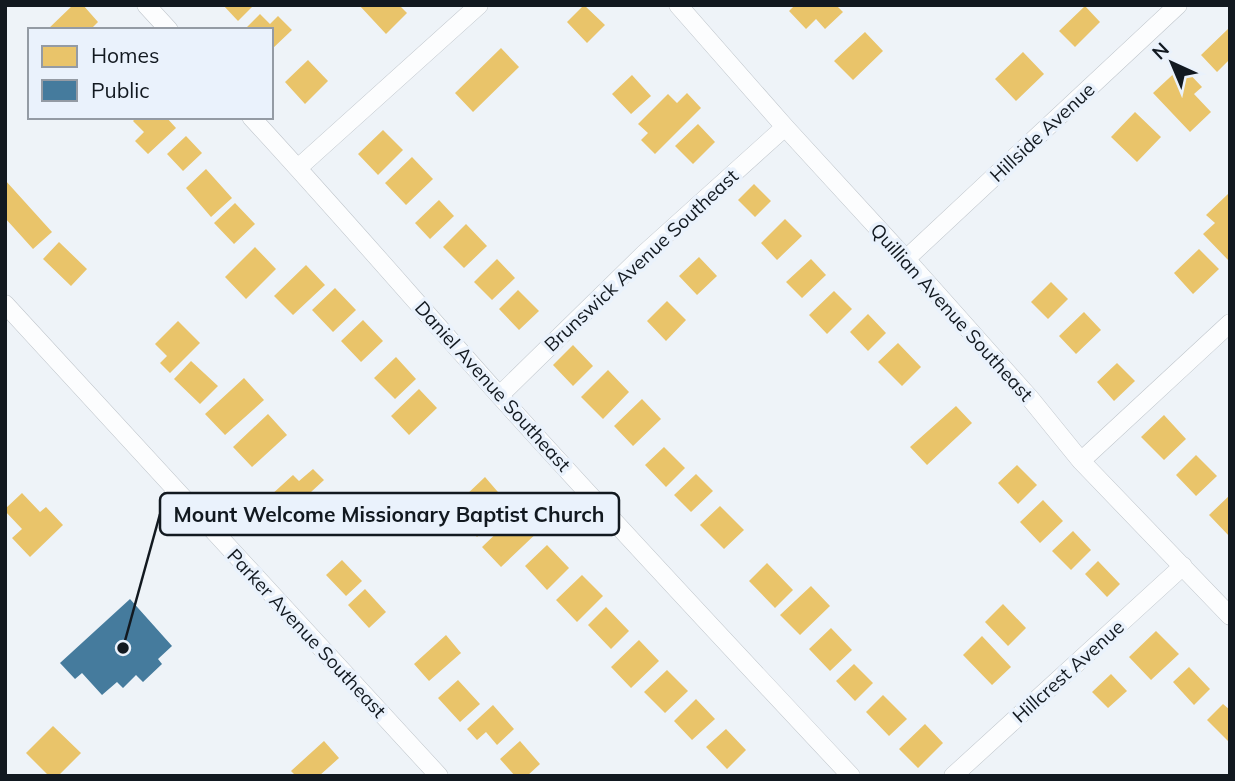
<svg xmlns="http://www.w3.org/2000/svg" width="1235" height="781" font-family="Mulish,sans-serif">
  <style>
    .homes { fill: #e9c46a }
    .public { fill: #457b9d }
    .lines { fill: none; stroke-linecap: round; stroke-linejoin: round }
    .minor-casing { stroke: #bfc5cb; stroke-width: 19 }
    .minor { stroke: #fcfdfe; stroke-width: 18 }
    .labels { text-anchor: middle; stroke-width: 7; stroke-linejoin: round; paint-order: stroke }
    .street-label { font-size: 19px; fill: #121920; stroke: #eaf2fc }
    .leader { fill: none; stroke: #121920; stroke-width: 2.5 }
    .callout-dot { fill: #121920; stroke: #eaf2fc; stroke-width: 2.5 }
    .callout { fill: #eaf2fc; stroke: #121920; stroke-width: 2.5 }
    .callout-label { font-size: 21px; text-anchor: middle; font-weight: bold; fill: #121920 }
  </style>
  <rect width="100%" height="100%" fill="#eef3f8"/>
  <!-- homes -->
  <path class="homes" d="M73,5H83L98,22L90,30H47Z
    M223,5H254L238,21Z
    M359,5H399L407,13L386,34Z
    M584,5L605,25L587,43L567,22Z
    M795,5H836L843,12L825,29L816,19L806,29L789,11Z
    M1085,6L1100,22L1075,47L1059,31Z
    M260,14L270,24L278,16L292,30L271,50V30H244Z
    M1228,29L1230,31V59L1217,72L1201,55Z
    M865,32L883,51L853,80L834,61Z
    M501,48L519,67L473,112L455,93Z
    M1023,52L1044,74L1016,101L995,79Z
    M308,60L328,81L305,104L285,82Z
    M1182,66L1202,87L1194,94L1211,112L1190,132L1153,93Z
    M632,75L651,96L631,114L612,94Z
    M687,93L701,108L655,154L641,140L648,133L638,124L668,94L677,103Z
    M1135,112L1161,137L1137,162L1111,137Z
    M137,117H166L176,128L148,154L135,141L144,132L133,121Z
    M698,124L715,142L693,164L675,146Z
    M383,130L403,150L378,175L358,154Z
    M186,136L202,153L183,171L167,154Z
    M412,157L433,179L406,205L385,183Z
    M206,169L232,198L211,217L186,188Z
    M5,180L52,232L33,249L5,218Z
    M754,184L771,201L755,217L738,200Z
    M1228,194L1230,196V262L1203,234L1215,223L1206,215Z
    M439,200L454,216L430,239L415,223Z
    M235,203L255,224L234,244L214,223Z
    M785,219L802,236L777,260L761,243Z
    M466,224L487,246L464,268L443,247Z
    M59,242L87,269L71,286L43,259Z
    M255,247L276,269L246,299L225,277Z
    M1199,249L1219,269L1193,294L1174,273Z
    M699,257L717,276L697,295L679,276Z
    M497,259L515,278L492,300L474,282Z
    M811,259L826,275L802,298L786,282Z
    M306,265L325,285L293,315L274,296Z
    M1051,282L1068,299L1048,319L1031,302Z
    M335,288L356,310L333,332L312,310Z
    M518,290L539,311L519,330L499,309Z
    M834,291L852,309L827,334L809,315Z
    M667,301L686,320L666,341L647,321Z
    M1084,312L1101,330L1076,354L1059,336Z
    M868,314L886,333L868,351L850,332Z
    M363,320L383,341L361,362L341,341Z
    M178,321L200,343L170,373L160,363L167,356L155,344Z
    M898,343L921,367L902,386L878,362Z
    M573,345L593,366L573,386L553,365Z
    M396,357L416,379L395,399L374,378Z
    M191,361L218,386L200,404L174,379Z
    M1117,363L1135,381L1114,401L1097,382Z
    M608,370L629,392L603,419L581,397Z
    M244,378L264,400L225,435L205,414Z
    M419,389L437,408L409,435L391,416Z
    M642,399L661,419L633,446L614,426Z
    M956,406L972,423L927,465L910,447Z
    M268,414L287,435L252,467L233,447Z
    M1164,415L1186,439L1164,460L1141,437Z
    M664,447L685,468L666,487L645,465Z
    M1196,455L1217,476L1196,496L1176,475Z
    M1017,465L1037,485L1018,504L998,483Z
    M313,469L324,480L311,492L320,501L295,523L270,496L293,475L299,481Z
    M696,474L713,491L691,512L674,495Z
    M485,477L510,506L477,537L463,521L476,510L464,497Z
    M22,493L40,512L46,507L63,525L30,557L12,538L22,529L5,511V509Z
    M1230,495V537L1209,515Z
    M1043,500L1063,521L1040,543L1020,522Z
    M720,506L744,530L724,549L700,525Z
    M523,508L542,528L501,567L482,547Z
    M1073,531L1091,550L1071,570L1052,551Z
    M547,545L569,568L547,590L525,566Z
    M342,560L362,581L346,596L326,575Z
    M1098,561L1120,584L1107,597L1085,574Z
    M767,563L793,590L775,608L749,581Z
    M582,575L603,596L577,622L556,600Z
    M811,586L830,606L800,635L780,615Z
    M365,589L386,612L369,628L348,605Z
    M1003,604L1026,628L1008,646L985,622Z
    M606,607L629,631L611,649L588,625Z
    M831,628L852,650L830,671L809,649Z
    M1156,631L1179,654L1151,680L1129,657Z
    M446,635L461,653L429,681L414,664Z
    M982,636L1011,667L992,685L963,655Z
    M639,640L659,661L631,688L611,667Z
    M854,664L873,683L855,701L836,681Z
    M1189,667L1210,689L1194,705L1173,682Z
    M667,670L688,691L665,713L644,692Z
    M1111,674L1127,691L1108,708L1092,692Z
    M458,680L480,704L460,722L438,698Z
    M883,695L907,719L889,736L866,712Z
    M696,699L715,719L692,740L674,721Z
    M1223,704L1230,710V743L1207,720Z
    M493,705L514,729L497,745L486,732L477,740L467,729Z
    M925,724L943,743L918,768L899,749Z
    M53,726L81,753L58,776H49L26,753Z
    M726,729L746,750L727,769L706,747Z
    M324,741L339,758L319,776H296L291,771Z
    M520,741L540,764L527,776H515L500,759Z"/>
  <!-- public -->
  <path class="public" d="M130,599L172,646L158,659L162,664L143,682L136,675L123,688L117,682L102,695L82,673L75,679L60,663Z"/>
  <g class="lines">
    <defs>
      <path id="minor" d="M146,5L169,30
        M678,5L785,127L906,259L1029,397L1081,461L1230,616
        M251,117C335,208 416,302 498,394C614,523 732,649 851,776
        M298,168L479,5
        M906,259L1178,5
        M5,304L439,776
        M500,395L644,254L785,127
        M1081,461L1230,323
        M953,776L1183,566"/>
    </defs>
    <!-- minor casing -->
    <use href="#minor" class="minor-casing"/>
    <!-- minor -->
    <use href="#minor" class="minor"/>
  </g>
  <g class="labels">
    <!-- street labels -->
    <g class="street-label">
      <text transform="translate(1042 132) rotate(-43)" y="7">Hillside Avenue</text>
      <text transform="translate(641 260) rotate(-43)" y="7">Brunswick Avenue Southeast</text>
      <text transform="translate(952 312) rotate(48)" y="7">Quillian Avenue Southeast</text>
      <text transform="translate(493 386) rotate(48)" y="7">Daniel Avenue Southeast</text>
      <text transform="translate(307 633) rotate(47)" y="7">Parker Avenue Southeast</text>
      <text transform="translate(1068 671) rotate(-42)" y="7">Hillcrest Avenue</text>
    </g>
  </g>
  <!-- callouts -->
  <path class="leader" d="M123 648L160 514"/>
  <circle class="callout-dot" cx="123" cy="648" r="7"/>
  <rect class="callout" x="160" y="493" width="459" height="42" rx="7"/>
  <g class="callout-label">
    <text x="389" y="522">Mount Welcome Missionary Baptist Church</text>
  </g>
  <!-- border -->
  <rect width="1235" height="781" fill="none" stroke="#121920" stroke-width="14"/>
  <!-- legend -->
  <rect x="28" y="28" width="245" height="91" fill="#eaf2fc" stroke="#949ba4" stroke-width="2"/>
  <rect x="42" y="46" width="35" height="21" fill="#e9c46a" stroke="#949ba4" stroke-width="2"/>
  <text x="91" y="63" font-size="21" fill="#121920">Homes</text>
  <rect x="42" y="80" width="35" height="21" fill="#457b9d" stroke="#949ba4" stroke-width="2"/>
  <text x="91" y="98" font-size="21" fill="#121920">Public</text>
  <!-- north arrow -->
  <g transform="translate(1172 63) rotate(316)" stroke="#eaf2fc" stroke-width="5" paint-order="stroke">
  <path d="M0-5L12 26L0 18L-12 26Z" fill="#121920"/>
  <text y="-10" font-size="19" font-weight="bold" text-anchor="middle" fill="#121920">N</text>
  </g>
</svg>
